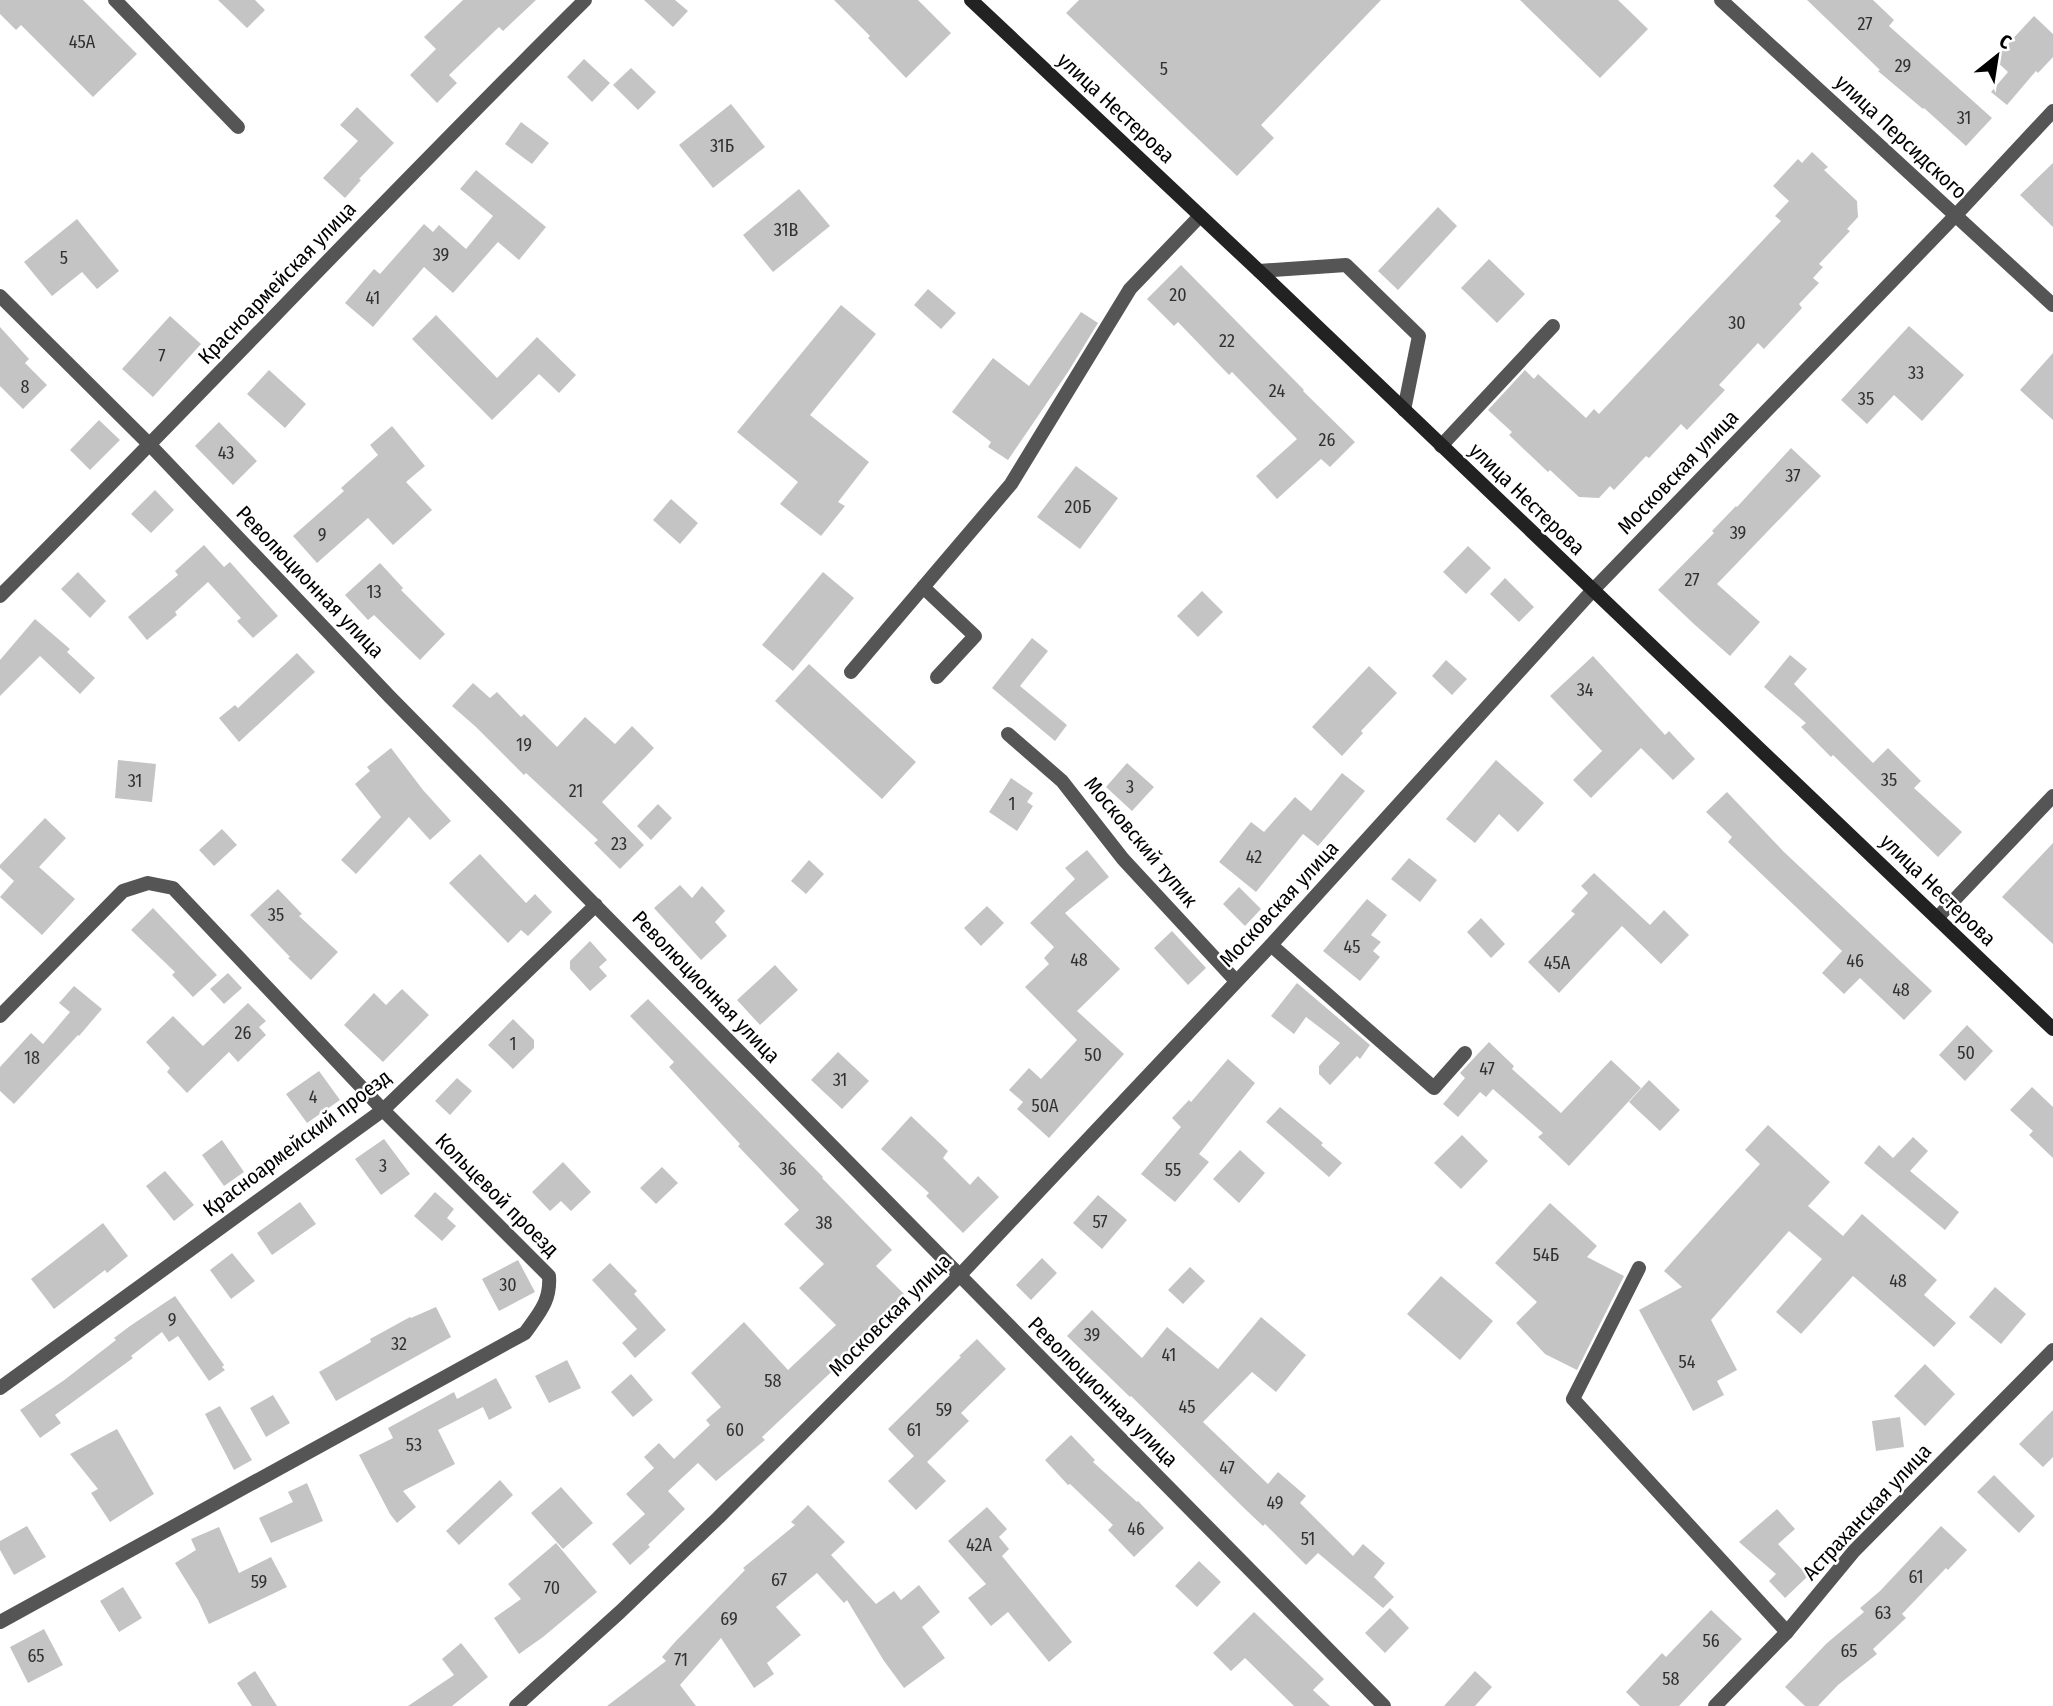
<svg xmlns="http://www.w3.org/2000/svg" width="2053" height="1706" font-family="'Fira Sans Condensed',sans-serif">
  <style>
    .building { fill: #c4c4c4 }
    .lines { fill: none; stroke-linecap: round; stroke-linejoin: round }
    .service { stroke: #555; stroke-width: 14 }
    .minor { stroke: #555; stroke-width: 14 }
    .secondary { stroke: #222; stroke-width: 14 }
    .labels { text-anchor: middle; stroke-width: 5; stroke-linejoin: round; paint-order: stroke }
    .number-label { font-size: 18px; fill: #313131 }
    .street-label { font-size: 21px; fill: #000; stroke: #fff }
  </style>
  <rect width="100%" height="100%" fill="#fff"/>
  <!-- building -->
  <path class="building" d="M0,0H83L137,54L93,97L21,25L16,30L0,14Z
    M218,0H255L265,10L247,28Z
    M463,0H536L503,31L499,27L449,75L457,83L437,103L410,75L436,49L424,37Z
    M644,0H675L688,11L673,27Z
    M834,0H918L951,33L906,78L868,38L870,36Z
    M1079,0H1381L1261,125L1274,138L1237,176L1066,13Z
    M1520,0H1618L1648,29L1600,78Z
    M1807,0H1873L1894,20L1889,26L1992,118L1966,146L1924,108L1923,109L1878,71L1880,70Z
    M2034,16L2053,34V57L2038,73L2036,71L2007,105L1991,92L2008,72L1994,59Z
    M584,59L610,83L592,102L567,77Z
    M631,68L656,92L638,110L613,85Z
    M731,104L765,147L713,188L679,145Z
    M357,107L394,143L359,179L361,180L345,198L323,178L358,141L340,125Z
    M521,122L549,143L532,164L505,144Z
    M1812,152L1828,167L1824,170L1857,201L1858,217L1847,229L1850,231L1819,264L1823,267L1813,278L1819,283L1799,304L1802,308L1764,349L1758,343L1719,385L1725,390L1687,430L1681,424L1649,458L1646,456L1614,490L1610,486L1599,498L1579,497L1550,470L1548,472L1509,435L1512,432L1488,410L1525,370L1534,379L1538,374L1586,418L1594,409L1599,414L1781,221L1775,216L1789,201L1773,186L1798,159L1802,163Z
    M2053,163V227L2020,195Z
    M476,170L546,227L519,260L498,242L453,293L424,267L373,327L345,303L374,269L380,274L424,224L433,232L439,225L466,249L493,216L460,189Z
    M799,189L830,226L773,272L743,235Z
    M1438,207L1457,226L1398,290L1378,271Z
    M77,219L119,271L97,289L82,272L52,296L24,262Z
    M1489,259L1525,294L1497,323L1461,288Z
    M1181,265L1304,390L1303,391L1355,442L1330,467L1321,459L1277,499L1256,476L1297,439L1232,372L1229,375L1178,322L1174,326L1147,299Z
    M928,289L956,313L941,329L914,305Z
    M841,305L876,334L810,415L869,462L838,502L845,506L821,536L780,504L798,482L737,432Z
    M1081,312L1098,323L1068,372L1008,460L988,447L991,442L952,412L993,358L1029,386Z
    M436,315L497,378L537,337L576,375L559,393L539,374L492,420L412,339Z
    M170,316L201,344L153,397L122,369Z
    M1909,326L1964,375L1922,421L1894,395L1867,424L1841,400Z
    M0,327L29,359L25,363L47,385L23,409L0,386Z
    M2053,353V420L2020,390Z
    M269,370L306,404L285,428L247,394Z
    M99,420L120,440L90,470L70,450Z
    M219,422L257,461L233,485L195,446Z
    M392,426L425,466L406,482L432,510L393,545L368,518L317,563L293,536L344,491L341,488L378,455L370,445Z
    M1791,448L1821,476L1717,584L1760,622L1730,656L1695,625L1658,590L1714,533L1712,531L1736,506L1737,507Z
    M1076,466L1118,498L1080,549L1037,517Z
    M155,490L174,510L151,533L131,514Z
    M671,499L698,523L680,544L653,520Z
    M204,545L224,567L230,562L278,616L253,638L237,621L241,618L208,582L175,612L177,615L147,640L128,617L178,575L175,571Z
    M1468,546L1491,568L1466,594L1443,572Z
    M380,563L403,588L401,590L445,634L420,660L374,615L368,620L345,595Z
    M78,572L106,601L90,618L61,589Z
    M823,572L854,598L793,671L762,645Z
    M1505,578L1534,607L1519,622L1490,594Z
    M1202,591L1223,612L1198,637L1177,616Z
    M35,619L70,649L67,652L95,678L80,694L40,656L0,696V660Z
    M1032,638L1048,651L1020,686L1067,725L1055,741L992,688Z
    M297,653L315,672L239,742L219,718L235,705L238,708Z
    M1790,655L1807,669L1794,684L1873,763L1888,748L1921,781L1914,788L1962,832L1938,857L1833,755L1831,757L1801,727L1806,723L1764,687Z
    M1593,656L1665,735L1669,731L1695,759L1673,780L1641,748L1591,798L1573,780L1602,751L1550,696Z
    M1446,660L1467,679L1452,695L1432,676Z
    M809,664L916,762L882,799L775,701Z
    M1369,666L1397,693L1361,731L1363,733L1342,756L1312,727Z
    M473,683L490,698L497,692L521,717L524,714L557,747L585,717L615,744L632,726L654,748L602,802L644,845L620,869L594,843L598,840L526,773L524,775L476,727L452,706Z
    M391,748L423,790L451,821L430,840L409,817L356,874L341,860L381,817L355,784L370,771L367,767Z
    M118,760L156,764L152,802L115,798Z
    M1496,760L1544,803L1518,832L1499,814L1475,843L1446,819Z
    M1127,763L1154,787L1132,811L1106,787Z
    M1342,773L1365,791L1318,846L1303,834L1256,892L1219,862L1251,822L1264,832L1295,797L1311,811Z
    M1011,778L1033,793L1027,802L1033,806L1017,831L989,812Z
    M1727,792L1784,852L1932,991L1904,1020L1860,978L1844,994L1822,973L1842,951L1728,842L1732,837L1706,812Z
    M658,804L672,818L651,840L637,826Z
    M45,818L66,838L39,867L75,899L42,935L0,897L14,881L0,868V865Z
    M222,829L237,845L214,866L199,850Z
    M2053,843V944L2002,897Z
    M1087,850L1109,877L1065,913L1120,969L1077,1011L1124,1054L1049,1138L1017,1109L1023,1102L1009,1090L1029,1068L1041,1079L1077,1040L1025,987L1049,964L1044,958L1054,947L1030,923L1075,879L1065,868Z
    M480,854L526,903L535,894L552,912L528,936L521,930L508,943L449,883Z
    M1409,858L1437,880L1420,902L1391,879Z
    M809,860L824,874L806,894L791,881Z
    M1594,873L1650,925L1664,910L1689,935L1661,964L1622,926L1559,993L1528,962L1575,914L1571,911L1588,893L1581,886Z
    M680,885L692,898L702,886L725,911L715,922L727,936L701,960L654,908Z
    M1239,887L1261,909L1245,926L1223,904Z
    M278,889L302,914L299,916L338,952L311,980L288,958L290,957L250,915Z
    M1367,899L1387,915L1371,935L1381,942L1373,951L1380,957L1360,981L1323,951Z
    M987,906L1004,923L981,946L964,928Z
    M153,908L217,975L193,997L172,975L175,972L131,930Z
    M1481,918L1505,944L1491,958L1467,932Z
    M1172,931L1206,968L1188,985L1154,948Z
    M590,941L607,960L599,967L607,976L590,991L570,969V961Z
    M775,965L798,990L760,1025L737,1000Z
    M228,973L242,988L224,1004L210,989Z
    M1297,983L1370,1045L1360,1059L1357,1056L1330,1085L1319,1074V1066L1340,1043L1306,1017L1294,1034L1271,1016Z
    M74,986L102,1009L79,1036L78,1035L14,1104L0,1091V1067L31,1033L43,1044L70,1012L59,1003Z
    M402,989L429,1015L383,1062L344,1025L374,993L386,1005Z
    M648,999L823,1177L822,1178L892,1250L876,1266L904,1294L881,1316L883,1318L843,1361L762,1437L765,1440L716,1481L698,1463L668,1491L685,1509L648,1545L650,1547L630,1565L612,1544L645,1514L626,1494L654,1468L644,1457L659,1443L674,1459L710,1425L706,1420L721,1407L691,1373L744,1322L788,1370L836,1325L799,1288L824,1264L784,1224L799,1210L738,1146L740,1144L669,1067L674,1062L630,1016Z
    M248,1003L266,1021L259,1027L266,1035L238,1062L229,1052L187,1093L167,1072L170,1068L146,1042L173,1016L203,1046Z
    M513,1019L534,1040V1048L513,1069L488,1045Z
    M1967,1025L1993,1051L1965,1081L1939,1055Z
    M1489,1042L1514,1066L1512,1069L1561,1113L1611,1060L1641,1088L1569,1166L1538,1137L1543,1133L1493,1089L1486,1097L1480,1092L1458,1117L1443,1104L1465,1078L1460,1073Z
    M838,1052L869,1081L842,1109L811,1080Z
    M1228,1059L1255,1083L1199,1154L1209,1162L1175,1202L1141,1174L1181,1127L1172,1118L1189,1100L1191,1102Z
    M319,1071L340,1100L307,1123L286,1094Z
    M457,1078L472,1091L450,1115L435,1101Z
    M1649,1080L1680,1110L1660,1131L1629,1102Z
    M2032,1087L2053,1107V1158L2029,1135L2033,1131L2010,1110Z
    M1280,1107L1323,1143L1321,1145L1342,1163L1329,1177L1266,1122Z
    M911,1116L948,1151L943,1158L970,1185L978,1176L999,1197L963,1233L926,1196L929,1193L881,1149Z
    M1768,1125L1830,1182L1808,1206L1843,1236L1862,1214L1937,1280L1924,1295L1956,1323L1934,1347L1853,1276L1801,1334L1776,1312L1822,1259L1789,1231L1711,1320L1737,1370L1717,1381L1724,1395L1693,1411L1639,1310L1682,1287L1664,1271L1760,1164L1745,1150Z
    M1462,1135L1488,1161L1461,1189L1434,1163Z
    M1913,1137L1928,1151L1910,1171L1959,1212L1945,1230L1864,1163L1879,1145L1893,1158Z
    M384,1139L410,1174L381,1195L355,1159Z
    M222,1140L244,1172L224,1186L202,1155Z
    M1240,1150L1265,1173L1239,1203L1213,1179Z
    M563,1162L591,1192L571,1211L561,1201L550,1211L532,1192Z
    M662,1167L678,1183L656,1204L640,1188Z
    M165,1171L194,1205L174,1221L146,1186Z
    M435,1192L454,1209L447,1218L456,1226L442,1241L414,1216Z
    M1098,1195L1127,1220L1102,1249L1073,1223Z
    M300,1202L316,1224L272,1255L257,1233Z
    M1550,1203L1597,1246L1587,1257L1624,1276L1577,1370L1545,1354L1516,1323L1537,1302L1495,1263Z
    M103,1223L128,1256L107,1273L105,1270L54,1309L31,1279Z
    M232,1253L255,1281L231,1299L210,1270Z
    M1042,1258L1057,1273L1031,1300L1016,1285Z
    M518,1260L535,1292L499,1311L482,1279Z
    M610,1263L637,1291L634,1294L666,1330L635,1358L622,1343L637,1329L592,1280Z
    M1190,1267L1205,1281L1183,1304L1168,1290Z
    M1441,1276L1493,1321L1460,1360L1407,1314Z
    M1995,1287L2026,1314L2001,1344L1969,1317Z
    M175,1296L224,1365L222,1367L225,1370L209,1381L178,1336L169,1342L162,1332L131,1356L133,1358L55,1415L61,1423L40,1438L20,1410L63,1381L116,1340L114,1338L130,1326Z
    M436,1307L451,1337L336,1401L319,1372L371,1342L370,1339L410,1317L411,1318Z
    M1092,1310L1142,1358L1167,1327L1218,1369L1261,1317L1306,1355L1276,1392L1252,1372L1203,1422L1268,1484L1278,1472L1306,1496L1300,1503L1353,1556L1363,1544L1385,1563L1374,1577L1394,1597L1383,1608L1318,1553L1306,1565L1265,1524L1263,1526L1245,1509L1131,1396L1130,1397L1067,1336Z
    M977,1339L1006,1369L961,1413L969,1421L927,1462L946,1481L916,1510L888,1481L914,1456L888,1429L961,1357L959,1356Z
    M567,1360L581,1388L549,1403L535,1376Z
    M1925,1364L1955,1394L1925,1426L1894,1396Z
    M631,1374L653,1400L633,1417L611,1392Z
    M496,1378L512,1408L489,1420L483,1407L438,1430L455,1464L403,1491L416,1507L397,1523L390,1514L359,1455L393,1438L388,1428L454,1392L457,1399Z
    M273,1395L290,1423L266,1437L250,1408Z
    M220,1406L252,1460L234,1470L205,1414Z
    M2053,1410V1457L2043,1467L2019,1444Z
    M1900,1417L1904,1447L1876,1451L1872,1421Z
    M117,1429L154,1494L110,1522L91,1493L98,1489L70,1454Z
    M1071,1435L1095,1460L1093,1462L1137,1502L1138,1501L1164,1528L1134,1557L1108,1530L1113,1525L1070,1484L1068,1485L1045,1460Z
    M1994,1475L2035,1516L2019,1533L1977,1492Z
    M500,1480L513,1495L459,1545L446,1531Z
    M307,1483L323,1521L271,1543L259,1518L293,1502L288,1492Z
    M561,1487L593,1523L563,1549L531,1513Z
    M808,1505L845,1542L831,1555L876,1604L894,1591L901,1600L919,1585L940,1612L922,1627L945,1658L904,1688L884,1661L847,1600L844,1603L817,1573L776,1607L801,1635L767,1663L774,1674L754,1688L721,1638L680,1685L696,1706H607L666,1661L662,1657L675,1642L745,1570L743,1568L795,1525L791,1522Z
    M987,1507L1007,1529L999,1537L1009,1549L1002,1556L1072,1642L1049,1662L1008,1612L991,1626L968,1598L986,1584L948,1541Z
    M1777,1509L1795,1529L1778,1544L1808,1576L1785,1598L1769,1581L1776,1574L1739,1542Z
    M27,1526L46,1557L14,1575L0,1550V1541Z
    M1941,1526L1967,1550L1948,1570L1946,1568L1902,1614L1906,1618L1873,1649L1877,1654L1838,1685L1818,1706H1805L1785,1687L1827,1643L1864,1612L1860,1608L1880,1591Z
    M219,1527L239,1573L271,1557L287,1587L209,1624L198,1600L175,1563L196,1550L191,1539Z
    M556,1543L597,1592L543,1637L519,1654L494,1618L521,1599L508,1584Z
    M1199,1561L1221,1582L1197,1607L1175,1586Z
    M123,1587L142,1618L119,1632L100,1601Z
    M1390,1608L1409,1628L1385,1653L1365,1633Z
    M1711,1610L1742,1639L1679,1706H1640L1626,1692L1662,1653L1666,1657Z
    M1254,1612L1324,1679L1313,1690L1330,1706H1294L1245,1658L1231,1671L1213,1653Z
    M44,1629L63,1665L28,1683L10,1647Z
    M461,1643L488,1677L452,1706H408L454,1675L442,1659Z
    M255,1671L277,1706H252L237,1683Z
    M1475,1671L1492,1687L1475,1706H1444Z"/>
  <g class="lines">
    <!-- service -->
    <path class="service" d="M115,0L238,127
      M1259,271L1346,265L1419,336L1404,410
      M1441,446L1553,326
      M923,587L975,636L937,677
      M851,672L1011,484L1130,289L1200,216
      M1937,918L2053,796
      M1271,945L1434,1088L1465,1053
      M1639,1268L1573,1399L1787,1632"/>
    <!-- minor -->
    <path class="minor" d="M1721,0L2053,305
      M0,296L150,445L390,697L1384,1706
      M0,596C197,399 387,196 585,0
      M1008,734L1062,781L1123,859L1236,981
      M0,1016L123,891L148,883L173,888L383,1110L549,1276C551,1301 539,1313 525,1333L0,1622
      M0,1388L383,1110L596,905
      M516,1706L620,1612L718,1518L959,1276L1271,945L1593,590L1955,216L2053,111
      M1715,1706L1787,1632L1854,1551L2053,1350"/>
    <!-- secondary -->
    <path class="secondary" d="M971,0L1259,271L2053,1029"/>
  </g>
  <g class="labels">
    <!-- number labels -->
    <g class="number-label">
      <text x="1865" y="30">27</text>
      <text x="82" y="48">45А</text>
      <text x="1903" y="72">29</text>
      <text x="1164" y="75">5</text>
      <text x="1964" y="124">31</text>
      <text x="722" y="152">31Б</text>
      <text x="786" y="236">31В</text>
      <text x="441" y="261">39</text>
      <text x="64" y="264">5</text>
      <text x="1178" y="301">20</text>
      <text x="373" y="304">41</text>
      <text x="1737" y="329">30</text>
      <text x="1227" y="347">22</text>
      <text x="162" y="362">7</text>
      <text x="1916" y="379">33</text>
      <text x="25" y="393">8</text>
      <text x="1277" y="397">24</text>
      <text x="1866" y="405">35</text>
      <text x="1327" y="446">26</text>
      <text x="226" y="459">43</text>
      <text x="1793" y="482">37</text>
      <text x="1078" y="513">20Б</text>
      <text x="1738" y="539">39</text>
      <text x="322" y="541">9</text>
      <text x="1692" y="586">27</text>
      <text x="374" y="598">13</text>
      <text x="1585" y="696">34</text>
      <text x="524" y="751">19</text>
      <text x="1889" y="786">35</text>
      <text x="135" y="787">31</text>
      <text x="1130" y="793">3</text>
      <text x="576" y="797">21</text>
      <text x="1012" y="810">1</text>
      <text x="619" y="850">23</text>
      <text x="1254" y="863">42</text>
      <text x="276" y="921">35</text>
      <text x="1352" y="953">45</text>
      <text x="1079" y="966">48</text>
      <text x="1855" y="967">46</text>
      <text x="1557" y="969">45А</text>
      <text x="1901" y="996">48</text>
      <text x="243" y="1039">26</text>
      <text x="513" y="1050">1</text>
      <text x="1966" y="1059">50</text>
      <text x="1093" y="1061">50</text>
      <text x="32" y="1064">18</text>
      <text x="1487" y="1075">47</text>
      <text x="840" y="1086">31</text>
      <text x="313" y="1103">4</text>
      <text x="1045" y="1112">50А</text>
      <text x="383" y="1172">3</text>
      <text x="788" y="1175">36</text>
      <text x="1173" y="1176">55</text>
      <text x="1100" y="1228">57</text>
      <text x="824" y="1229">38</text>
      <text x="1546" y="1261">54Б</text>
      <text x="1898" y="1287">48</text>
      <text x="508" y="1291">30</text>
      <text x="172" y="1326">9</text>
      <text x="1092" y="1341">39</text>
      <text x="399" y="1350">32</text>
      <text x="1169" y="1361">41</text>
      <text x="1687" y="1368">54</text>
      <text x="773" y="1387">58</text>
      <text x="1187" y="1413">45</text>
      <text x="944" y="1416">59</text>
      <text x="735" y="1436">60</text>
      <text x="914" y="1436">61</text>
      <text x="414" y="1451">53</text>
      <text x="1227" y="1474">47</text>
      <text x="1275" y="1509">49</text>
      <text x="1136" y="1535">46</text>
      <text x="1308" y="1545">51</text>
      <text x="979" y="1551">42А</text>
      <text x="1916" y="1583">61</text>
      <text x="779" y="1586">67</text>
      <text x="259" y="1588">59</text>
      <text x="552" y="1594">70</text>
      <text x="1883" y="1619">63</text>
      <text x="729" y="1625">69</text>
      <text x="1711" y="1647">56</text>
      <text x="1849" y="1657">65</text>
      <text x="36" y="1662">65</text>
      <text x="681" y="1666">71</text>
      <text x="1671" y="1685">58</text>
    </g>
    <!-- street labels -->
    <g class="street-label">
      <text transform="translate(1116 108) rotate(43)" y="7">улица Нестерова</text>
      <text transform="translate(1901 137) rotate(43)" y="7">улица Персидского</text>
      <text transform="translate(277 283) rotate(-46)" y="7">Красноармейская улица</text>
      <text transform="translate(1678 472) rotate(-46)" y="7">Московская улица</text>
      <text transform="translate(1527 499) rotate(44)" y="7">улица Нестерова</text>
      <text transform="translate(310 582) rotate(46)" y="7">Революционная улица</text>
      <text transform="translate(1141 842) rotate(50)" y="7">Московский тупик</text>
      <text transform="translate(1938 890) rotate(44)" y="7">улица Нестерова</text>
      <text transform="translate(1279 904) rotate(-47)" y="7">Московская улица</text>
      <text transform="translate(706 987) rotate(46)" y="7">Революционная улица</text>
      <text transform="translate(297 1143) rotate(-37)" y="7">Красноармейский проезд</text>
      <text transform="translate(497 1195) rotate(45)" y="7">Кольцевой проезд</text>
      <text transform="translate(890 1315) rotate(-45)" y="7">Московская улица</text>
      <text transform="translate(1103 1392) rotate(45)" y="7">Революционная улица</text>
      <text transform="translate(1867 1512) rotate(-47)" y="7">Астраханская улица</text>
    </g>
  </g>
  <!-- north arrow -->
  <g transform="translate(1997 56) rotate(30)" stroke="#ffffff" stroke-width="5" paint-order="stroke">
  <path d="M0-5L12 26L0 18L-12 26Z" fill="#000000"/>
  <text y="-10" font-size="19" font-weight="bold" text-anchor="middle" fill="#000000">С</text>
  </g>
</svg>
